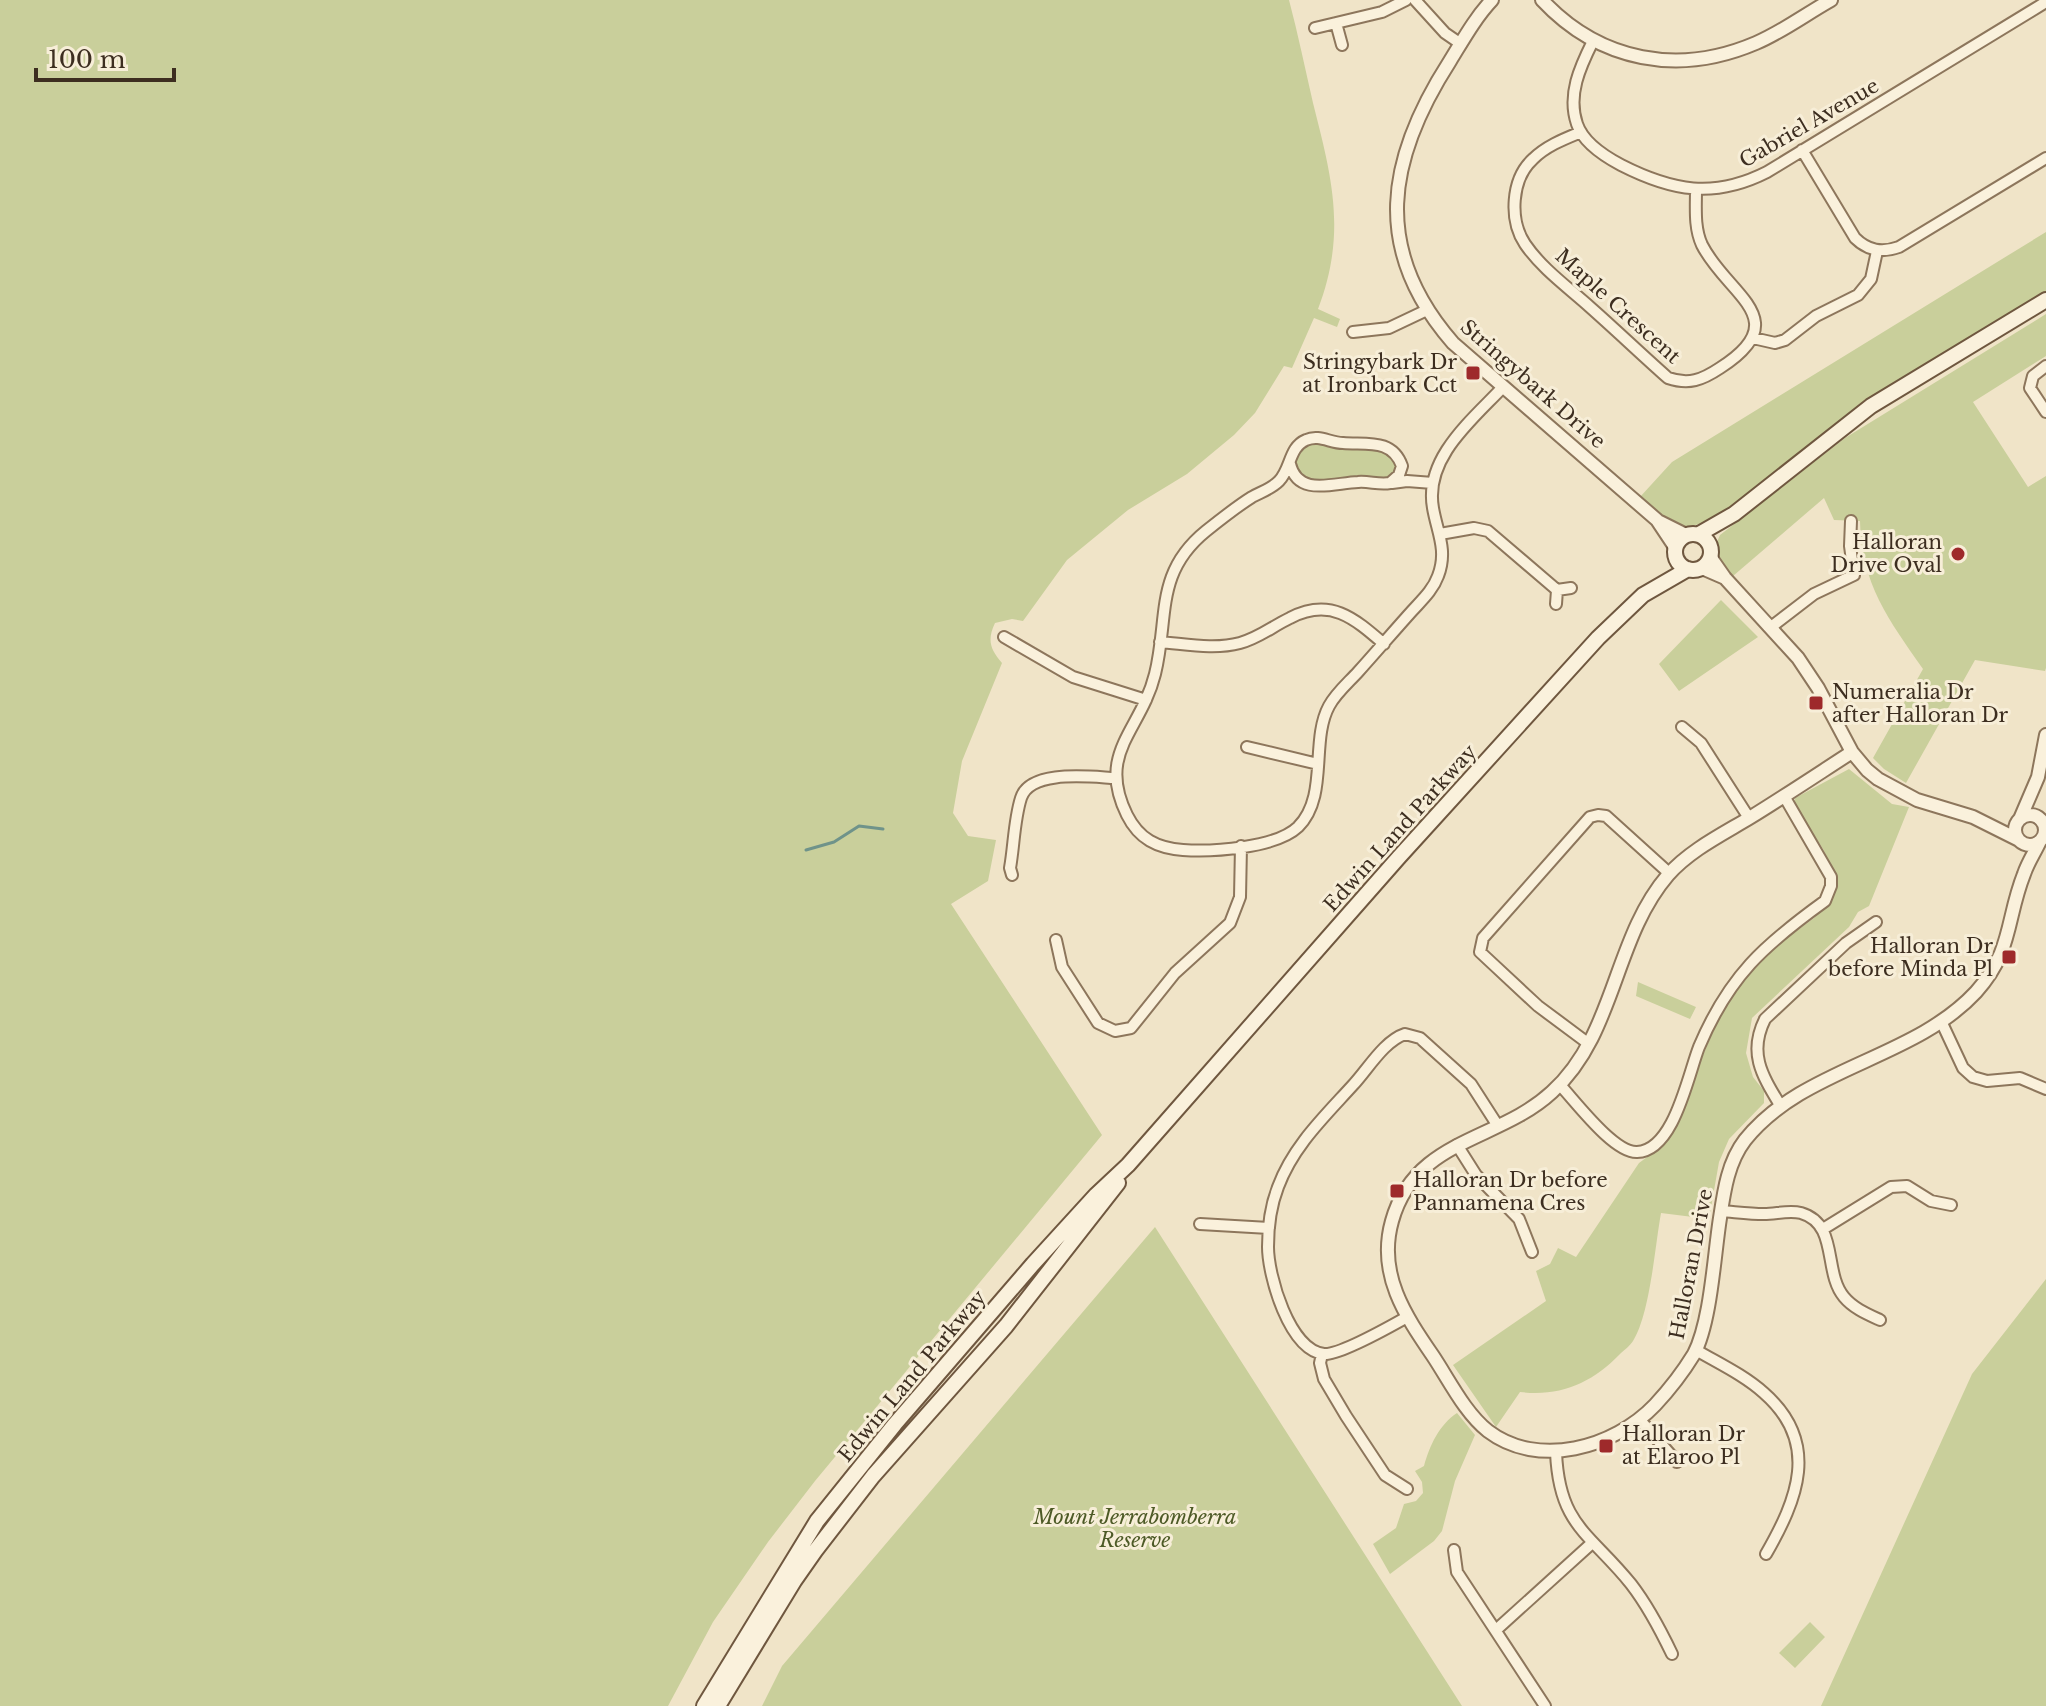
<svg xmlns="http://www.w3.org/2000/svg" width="2046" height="1706" font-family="'Libre Baskerville',serif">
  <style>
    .green { fill: #c9cf9b }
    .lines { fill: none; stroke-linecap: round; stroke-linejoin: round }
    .stream { stroke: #6f938a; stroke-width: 3 }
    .minor-casing { stroke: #8d765c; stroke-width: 14 }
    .tertiary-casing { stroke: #8d765c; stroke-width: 16 }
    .secondary-casing { stroke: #6f573f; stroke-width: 18 }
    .minor { stroke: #faf1dc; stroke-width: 10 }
    .tertiary { stroke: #faf1dc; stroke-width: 12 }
    .secondary { stroke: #faf1dc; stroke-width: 14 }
    .poi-dot { fill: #9e2a2b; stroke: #f7eed8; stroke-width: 3 }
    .labels { text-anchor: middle; stroke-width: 6; stroke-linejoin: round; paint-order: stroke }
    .street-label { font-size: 20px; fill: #3d2e20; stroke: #f7eed8 }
    .poi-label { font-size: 20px; fill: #3d2e20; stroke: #f7eed8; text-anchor: end }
    .park-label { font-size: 20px; font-style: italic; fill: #4d5a26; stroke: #f7eed8 }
  </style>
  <rect width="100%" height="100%" fill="#f0e4c8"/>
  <!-- green -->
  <path class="green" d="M0,0H1289C1298,34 1305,68 1313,103C1332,178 1347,233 1318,309L1340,319L1337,327L1314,318L1292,368L1284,366L1255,413L1234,435L1187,474L1128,510L1067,560L1023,621L1012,619L995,623C987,640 990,649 1002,663L962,761L953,813L968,836L996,840L988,881L951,904L1102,1135L815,1481L768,1542L713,1622L668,1706H0Z
    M2046,232V292C1984,331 1920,367 1860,409C1821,438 1735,519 1691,526C1670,529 1655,510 1640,497L1672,462Z
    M2046,314V356L1973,402L2028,487L2046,476V668L2045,671L1975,660L1906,783L1884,769L1873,758L1923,669C1889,620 1861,584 1860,521L1834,520L1824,498L1733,576L1713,551L1720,535L1845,438Z
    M1310,442L1377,448L1391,454L1397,468L1390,479C1371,480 1323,487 1308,481C1302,479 1297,472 1296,467C1292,455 1301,449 1310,442Z
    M1721,600L1758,637L1679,691L1659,664Z
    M1849,769L1892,804L1909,807L1869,906L1858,912L1849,927L1752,1018L1746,1053L1753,1077L1764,1091V1103L1729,1139L1719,1162L1709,1219L1661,1213C1655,1246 1650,1314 1633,1341C1630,1346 1624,1350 1620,1354C1592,1383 1560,1397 1520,1392L1496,1427L1453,1365L1546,1301L1536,1271L1550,1264L1558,1248L1576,1257L1639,1163L1666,1143L1717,1022L1753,963L1814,918L1834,895L1836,877L1823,849L1794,805L1795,798Z
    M1638,982L1696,1007L1690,1019L1636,996Z
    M1155,1227L1462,1706H762L782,1666Z
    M2046,1279V1706H1821L1972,1374Z
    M1457,1413L1475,1435L1455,1481L1442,1531L1434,1541L1390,1574L1373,1544L1396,1528L1404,1504L1416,1501L1423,1493L1422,1482L1415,1471L1424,1466C1430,1445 1439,1425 1457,1413Z
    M1810,1622L1825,1637L1795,1668L1779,1653Z"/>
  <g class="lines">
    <!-- stream -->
    <path class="stream" d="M806,850L834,842L859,826L883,829"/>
    <defs>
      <path id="minor" d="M1415,0L1445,33L1461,44
        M1336,23L1342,45
        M1315,28L1382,12L1406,0
        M1593,41C1580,67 1567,95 1577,124C1583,142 1604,156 1621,165C1672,191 1714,199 1767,172L2046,2
        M1581,132C1564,139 1546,146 1533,159C1511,179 1509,220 1525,244C1542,269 1569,288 1591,308C1617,331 1642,355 1668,378C1689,385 1702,380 1720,368C1797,319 1727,295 1702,245C1694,228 1696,208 1696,189
        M1802,150L1855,238C1868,251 1882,253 1899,247L2046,158
        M1353,332L1389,328L1427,310
        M1753,338L1775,343L1785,340L1816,316L1858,295L1871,279L1877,251
        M2046,366L2033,376L2030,388L2046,412
        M1290,464C1298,497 1333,483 1358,482C1369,481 1379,485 1390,483L1399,475L1402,466C1392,438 1366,445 1343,443C1330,443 1319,434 1306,440C1289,447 1291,469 1279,481C1271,489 1261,492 1252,497C1236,507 1221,519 1206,531C1154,573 1169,618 1155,674C1141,731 1096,752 1127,815C1139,839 1157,848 1183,850C1212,852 1276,848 1298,827C1329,796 1310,741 1329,706C1336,693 1348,683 1358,672C1376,652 1394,631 1412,611C1422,600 1433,590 1438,576C1448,550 1437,532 1433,508C1424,458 1472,420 1503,387
        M1392,483L1407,481L1433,483
        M1440,534L1474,528L1488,531L1557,590L1556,604
        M1557,590L1571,588
        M1771,627L1814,594L1854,575L1850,546L1851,521
        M1004,637L1073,677L1146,700
        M1160,642C1186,644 1214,650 1240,643C1259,638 1273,626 1290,618C1330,597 1354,618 1384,644
        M1682,727L1701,743L1749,818
        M1247,747L1318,764
        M2039,819L2046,823
        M1012,875L1010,868C1014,846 1014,820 1021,798C1030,769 1091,777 1115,778
        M1056,940L1062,967L1098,1023L1115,1031L1131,1028L1175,973L1230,923L1240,897L1241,846
        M1941,1021L1963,1068L1973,1077L1987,1081L2020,1078L2046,1089
        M1589,1044L1538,1006L1480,952L1483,938L1590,817L1598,815L1606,816L1669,873
        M1560,1085C1576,1102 1614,1153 1637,1152C1674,1151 1688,1075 1699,1047C1729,976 1764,945 1825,901L1831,886V877L1784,796
        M1780,1105C1762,1075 1748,1053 1765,1019L1846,943L1876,922
        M1457,1145L1476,1175L1519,1219L1532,1252
        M1721,1211C1735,1212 1750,1214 1764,1214C1776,1214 1789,1210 1801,1213C1839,1224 1823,1272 1844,1297C1853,1308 1867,1314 1880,1320
        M1200,1224L1269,1228
        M1823,1229L1891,1187L1907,1186L1931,1201L1951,1205
        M1407,1317C1391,1326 1340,1355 1324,1354C1289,1350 1268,1275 1268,1247C1268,1227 1271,1205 1278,1187C1293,1146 1325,1116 1353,1085C1368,1069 1384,1041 1405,1034L1420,1038L1471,1084L1498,1126
        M1696,1350C1718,1363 1744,1375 1764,1393C1821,1443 1797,1500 1766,1554
        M1322,1354L1320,1363L1324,1379L1346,1416L1385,1475L1407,1489
        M1640,1420L1677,1462
        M1556,1452C1559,1526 1590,1533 1631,1584C1648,1606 1660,1629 1672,1654
        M1454,1550L1457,1572L1545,1706
        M1496,1630L1591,1544"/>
      <path id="tertiary" d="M1492,0C1475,18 1463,40 1450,61C1387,159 1371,249 1453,343L1657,520L1675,547
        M1542,0C1600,62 1679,76 1756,43C1782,32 1806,14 1831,0
        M1660,522L1686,535
        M1711,558L1725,578L1798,658L1818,688L1852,752L1867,770L1878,779L1917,800L1973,817L2019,840
        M1702,568L1725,578
        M1852,752C1818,774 1785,796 1751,817C1723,834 1690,850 1668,875C1613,939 1616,1034 1552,1092C1498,1142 1415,1138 1392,1221C1377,1274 1405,1315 1433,1356C1449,1380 1465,1413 1488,1431C1538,1469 1614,1448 1655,1405C1669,1390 1683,1372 1694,1354C1711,1321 1714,1256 1720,1218C1724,1191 1728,1162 1745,1140C1803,1067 1913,1060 1976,992C2013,951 2006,919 2024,874C2028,862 2035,852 2040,841
        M2015 830a15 15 0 1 1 30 0a15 15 0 1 1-30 0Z
        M2020,819L2038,777L2046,735"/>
      <path id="secondary" d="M1675 552a18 18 0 1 1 36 0a18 18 0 1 1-36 0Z
        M1699,534L1734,514L1871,406L2046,300
        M704,1706L817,1521L895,1424L1033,1264L1096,1195L1128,1165L1399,857L1598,638L1643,595L1688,569
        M718,1706L794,1581L815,1551L873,1476L1006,1326L1118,1183"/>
    </defs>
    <!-- minor casing -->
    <use href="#minor" class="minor-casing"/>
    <!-- tertiary casing -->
    <use href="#tertiary" class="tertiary-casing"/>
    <!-- secondary casing -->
    <use href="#secondary" class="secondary-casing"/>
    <!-- minor -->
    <use href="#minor" class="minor"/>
    <!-- tertiary -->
    <use href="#tertiary" class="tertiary"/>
    <!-- secondary -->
    <use href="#secondary" class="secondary"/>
  </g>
  <!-- markers -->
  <g class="poi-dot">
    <rect x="1465" y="365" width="16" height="16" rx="4"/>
    <circle cx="1958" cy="554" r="8"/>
    <rect x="1808" y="695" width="16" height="16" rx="4"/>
    <rect x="2001" y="949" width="16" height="16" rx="4"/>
    <rect x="1389" y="1183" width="16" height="16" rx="4"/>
    <rect x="1598" y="1438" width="16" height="16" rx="4"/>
  </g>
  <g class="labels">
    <!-- street labels -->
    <g class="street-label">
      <text transform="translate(1809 123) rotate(-30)" y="7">Gabriel Avenue</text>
      <text transform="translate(1618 306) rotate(42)" y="7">Maple Crescent</text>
      <text transform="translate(1533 384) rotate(41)" y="7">Stringybark Drive</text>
      <text transform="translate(1400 828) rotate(-48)" y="7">Edwin Land Parkway</text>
      <text transform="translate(1691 1264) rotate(-79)" y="7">Halloran Drive</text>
      <text transform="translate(912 1376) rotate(-50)" y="7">Edwin Land Parkway</text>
    </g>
    <!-- poi labels -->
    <g class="poi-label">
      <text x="1457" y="369">Stringybark Dr<tspan x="1457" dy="23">at Ironbark Cct</tspan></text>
      <text x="1942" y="549">Halloran<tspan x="1942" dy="23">Drive Oval</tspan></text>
      <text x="1832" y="699" text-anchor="start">Numeralia Dr<tspan x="1832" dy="23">after Halloran Dr</tspan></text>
      <text x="1993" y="953">Halloran Dr<tspan x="1993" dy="23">before Minda Pl</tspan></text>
      <text x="1413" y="1187" text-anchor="start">Halloran Dr before<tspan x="1413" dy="23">Pannamena Cres</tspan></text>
      <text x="1622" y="1441" text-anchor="start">Halloran Dr<tspan x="1622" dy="23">at Elaroo Pl</tspan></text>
    </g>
    <!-- park labels -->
    <g class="park-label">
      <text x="1135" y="1524">Mount Jerrabomberra<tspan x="1135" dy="23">Reserve</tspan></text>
    </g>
  </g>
  <!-- scale -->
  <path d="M36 68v12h138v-12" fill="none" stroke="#3d2e20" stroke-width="4"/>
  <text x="48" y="68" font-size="24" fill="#3d2e20" stroke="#f7eed8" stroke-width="6" paint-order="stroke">100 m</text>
</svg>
